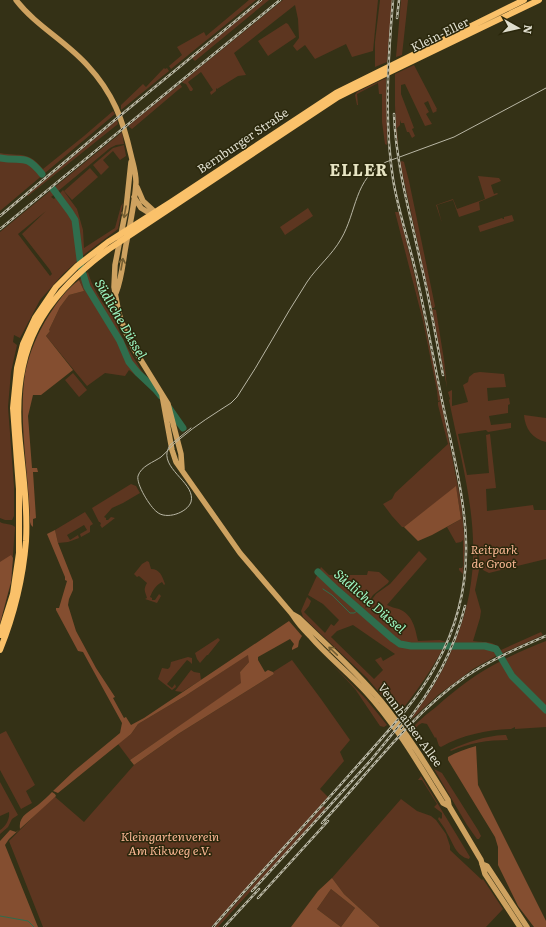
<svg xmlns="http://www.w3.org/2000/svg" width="546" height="927" font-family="Literata,serif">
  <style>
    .green { fill: #5d3620; fill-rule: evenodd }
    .forest { fill: #844e30 }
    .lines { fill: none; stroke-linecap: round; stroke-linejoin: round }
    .stream { stroke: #2f6e4d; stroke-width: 1 }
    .river { stroke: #2f6e4d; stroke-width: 7 }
    .secondary { stroke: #cea260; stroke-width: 5.5 }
    .primary { stroke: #fac16a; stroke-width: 6 }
    .tram { stroke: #b8b6a4; stroke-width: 1 }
    .rail-casing { stroke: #b8b6a4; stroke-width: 2.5 }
    .rail { stroke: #2a270c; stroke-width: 1; stroke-dasharray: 3; stroke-linecap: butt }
    .oneway { stroke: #745e32 }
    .labels { text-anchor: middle; stroke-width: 3; stroke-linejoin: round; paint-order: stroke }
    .street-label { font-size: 12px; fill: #dfdece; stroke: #2a270c }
    .park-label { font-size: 12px; font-style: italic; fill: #f9b693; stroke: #2a270c }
    .water-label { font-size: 13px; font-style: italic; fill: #9ffac6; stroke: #2a270c }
    .district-label { font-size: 16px; font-weight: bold; letter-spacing: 1px; fill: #e7e4c3; stroke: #2a270c }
  </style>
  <rect width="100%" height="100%" fill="#343116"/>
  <!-- green -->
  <path class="green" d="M249,0H256L171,69L169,66L182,55L177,47L204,32L206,36Z
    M263,0H269L195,61L192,58Z
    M283,0H378L373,51L352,57L346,44L315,59L305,45L297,51L293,46L299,38L298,19L295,5L234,53L246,75L238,76L217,89L216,88V91L211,95L210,92L213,90L201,72L188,82L193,89L192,91H190L186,84L183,83L182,82Z
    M380,0H392L387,62L375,67V42Z
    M401,0H408L402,55L396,57Z
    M286,23L288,24L296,37L268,56L258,41Z
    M414,65L437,109L436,110L437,111L433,113L428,101L424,103L429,112L426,114L432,124L425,126L405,84L401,85V94L414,128L412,129L415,136L412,138L409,132H407L404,123H401L400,120V125L397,128L398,145L397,146L395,106V74Z
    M164,68L165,69L167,68L169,71L121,110V105L143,84L146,87Z
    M386,78L387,145L385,144L382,122V94H379L378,83L357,94L358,105H357L355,95L357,92Z
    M180,84L182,87L178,90L132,129L128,126Z
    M113,111L115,114L0,211V153C22,157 27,150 43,169L84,136Z
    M117,120L118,124L28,196L27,195Z
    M122,132L124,144L116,145L110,148L51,197L54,199L63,190L77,209L83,230L84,248L115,228L121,206L123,203L118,229L86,253L63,274L40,300L20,338L14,335L13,342L17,345L11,372L8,407L14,486V516L12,520H5L0,518V232ZM46,211L22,234L50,270L52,274L50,276L18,234Z
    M124,145L126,156L120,160L113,151L103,160L109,167L101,175L93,165L113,148Z
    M402,161L404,162L409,181L435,306L434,308H432L400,162Z
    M90,168L98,177L72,200L64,191Z
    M478,176L499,178L501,181L491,185L494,194L497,193L498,194L479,202L480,210L459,217L453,200L437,205L442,223L436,205L453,199L457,209L485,199Z
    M308,208L313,216L285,235L280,227Z
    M395,212H399L415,277L441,400L438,401L437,391L423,321Z
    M512,215L514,221L480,232L478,226L502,218L503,219H504V217Z
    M88,272C92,286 99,298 108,310L112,307C117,333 131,354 145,376V383L129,370L125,376L105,373L87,386L46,336L50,331L49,330L60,307L69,295L84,291L79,280Z
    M432,309L436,310L444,360L447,388Z
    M480,372L504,374L506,387L487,388L488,401L509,398L510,404L508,405V413L489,416L491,425L511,423V428L488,432L486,430L458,434L467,475L489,473L486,435L490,434L496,488L486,489L487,511L533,505L534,510H546V559L489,573L483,570L482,566H480L478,544L477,555L479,570L475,590L481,611L480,618L473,641C484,643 494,640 501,650L541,632L543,635L496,656L473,669L438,695L412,719C415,711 422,704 427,696C439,678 449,659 456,639C490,554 466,485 449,400L450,399L448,392L452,390V406L468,402L463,385L468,382L469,377L474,373Z
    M73,373L87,390L79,397L65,380Z
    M441,401L461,502L465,544L463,574L459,570V568H462L463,566V540L461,542L456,543L447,527L461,519L456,487L404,527H402L392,516L383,504L392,499L395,493L448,444L438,405V402Z
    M524,415L546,418V416V442C532,439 525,428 524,415Z
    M131,484L136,486L140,493L123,503L112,508L104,517L106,518V520H108L111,517L115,518L102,528L100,525L101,524L100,522H99L92,508Z
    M85,512L93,524L90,526V532L81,537L80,534L87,530L84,525L67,535L70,540L78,535L79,538L68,542L58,543L55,530Z
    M0,522C5,525 11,523 15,527L11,582L0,623Z
    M419,551L427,559L387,605C391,607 395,608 399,609C413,615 415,628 418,641L440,640L446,642C433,669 416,692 398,715L367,678L303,617L301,611L307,597L311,601L309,606L304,612L325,633L331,624L334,626L339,620L323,604L308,595L321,567L329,575H367L368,571L379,572L389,581L388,583L373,595L365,607L366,608L376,594L390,584ZM353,625L395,654L383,661L381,657L375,660L383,670L374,679L331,637L337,631Z
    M147,561L149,562L151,569C160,569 162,576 165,584L164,585L162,582C155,586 153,590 150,597L152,598V600H155L159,594L161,596L157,603L145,599L147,598C145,591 143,590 147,583L139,576L137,577L134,574L142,564Z
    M218,638L220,640L208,655H207L200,663L197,659L195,653Z
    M546,641V727L515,729V727L511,729C487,730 462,735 441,747L439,746L436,737L435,738L427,724L422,723C415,726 416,730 415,736L410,732C416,722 427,714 436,707C456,689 477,673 501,661C516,653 531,647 546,641Z
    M249,654V662L240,672L242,683L130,760L118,744L131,734L138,724L185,696Z
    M188,657L192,658V664L190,662L187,660L167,684L172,688L175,684L176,687L172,690L158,679L162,668L168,669L170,667L171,662Z
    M292,660L321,699L350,740L340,752L344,761L320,789L328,797L211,927H43L9,841L54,796L84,822L134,765L178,734L274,674L273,672Z
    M329,661L366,699L387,725L384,727L380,726L355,689Z
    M191,670L194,672L200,673L201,680L182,692L175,691Z
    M6,731L35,785L26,791L32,803L21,809L0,770V734Z
    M504,735H506L508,740C488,740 469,743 451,751L450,750C467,742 485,736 504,735Z
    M434,769L442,773L478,830L481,836L479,839H477L467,825Z
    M421,776L470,857L469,859C456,856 453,843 447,833C445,828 441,823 438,819L439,817L441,819L442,818V813L434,807L437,804L422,780H418Z
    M0,782L18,815L12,819L8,827L0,834V830C6,826 10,819 9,812L0,816Z
    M401,799L417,811L431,816L436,820L446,834L450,846V850L482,880L483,879L503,909L486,927H380L344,894L332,878Z
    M323,806L326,808L218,927H215Z
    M331,889L355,908L341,927L317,909Z"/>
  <!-- forest -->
  <path class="forest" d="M79,280L84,291L69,295L60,307L49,330L50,331L46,336L73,370L41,395H33L28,416L32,468H37L38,472H33L36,518L33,519V527L31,525L30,522C29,473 18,423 25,374C29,353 38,332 49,315C58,301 66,290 79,280Z
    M456,486L461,519L432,535L418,541L404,527Z
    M55,530L58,543L73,581V590L69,599L68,605L76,631L96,668L115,697L113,698L124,718L126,717L131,725L144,718L289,621L302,636L299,641L298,647L292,650V648L294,644L290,639L258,657V660L265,672L268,670L273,672L274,674L178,734L134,765L130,760L241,683L240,672L249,662L248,655L185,696L138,724L131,734L58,793L53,791L74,771L120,733L122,723L83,652L78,651L56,610V608H59L67,581L65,580V577L47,534Z
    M11,555L13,558L11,582L0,623V562Z
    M476,746L478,785L546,921V927H534L518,906L498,865V847L495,837L448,760V757C457,752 466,749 476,746Z
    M52,792L55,794L56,796L9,839L5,845L38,927H0V841L10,830L16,832L20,829C18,816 29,812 38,805C43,801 48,796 52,792Z
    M332,878L344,894L380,927H341L355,908L331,889L317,909L341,927H291L318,891Z"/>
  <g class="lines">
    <!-- stream -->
    <path class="stream" d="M323,589L332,595L350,613H354L359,610
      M0,916L28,921L34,927"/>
    <!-- river -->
    <path class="river" d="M0,158C23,162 25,153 42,174
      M53,189L70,212L75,220L81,267L87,287L120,341L129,362L138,373L156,390L161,396
      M169,408L183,428
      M318,572L337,590L393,639L400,644L411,646H485L496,649L512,676L546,710"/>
    <!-- secondary -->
    <path class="secondary" d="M16,0C36,26 66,41 88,66C113,93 123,120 131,155C133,164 136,172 136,182C135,203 130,224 126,245C123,261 122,278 116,293
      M131,162L126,209L115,265L114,287L119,314L125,331L134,349L168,404L181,454L182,469
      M137,187L143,201L155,212
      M134,197L141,208L154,216
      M162,395L172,450L176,462L240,553L292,614C297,622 303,629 310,636C327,656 348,672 366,692C397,726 419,765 443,803L449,806
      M292,614L299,618C327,645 356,671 381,701C406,732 427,766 448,800L449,806L481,860L485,874L520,927
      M482,864L487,866L527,927"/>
    <!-- primary -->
    <path class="primary" d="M0,635L13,594L19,553V489L13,408L17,368L23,344L35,318L56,287L77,266L108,242L171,202L336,93L524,0
      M0,650C14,615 23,579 26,541C28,505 22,468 19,432C13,348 42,298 109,249L338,97L350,91L539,0"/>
    <!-- tram -->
    <path class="tram" d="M191,428L170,445C169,447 168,449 167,452C164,471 196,484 191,502C187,513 166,520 157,512C150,507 136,484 138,476C141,466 154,462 161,457C168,451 174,443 181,438C196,425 214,414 231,403L237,397C262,360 282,320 307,282C317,267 332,255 341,239C357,212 354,178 386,162L454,137L546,88"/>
    <defs>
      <path id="rail" d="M397,18L399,0
        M394,114C396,165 410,214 421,264C430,301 436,338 443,375
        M0,216L116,119L261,0
        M0,229L280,0
        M401,729C431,693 454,651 465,606
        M322,823C368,774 409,716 465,677C490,660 518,648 546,636
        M252,891L371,760L402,722
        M258,898L328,821
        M213,927C258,875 305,825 350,774C379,741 416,703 436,665C485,576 464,503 444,410C434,363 426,316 415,269C408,239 398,210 393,179C384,120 388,60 393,0
        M224,927L259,889"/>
    </defs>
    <!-- rail casing -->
    <use href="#rail" class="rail-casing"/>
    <!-- rail -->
    <use href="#rail" class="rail"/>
  </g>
  <!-- one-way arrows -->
  <defs><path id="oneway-shaft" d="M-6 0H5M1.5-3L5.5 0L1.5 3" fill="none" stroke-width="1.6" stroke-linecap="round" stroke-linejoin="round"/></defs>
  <g class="oneway">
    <use href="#oneway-shaft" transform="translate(125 212) rotate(100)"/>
    <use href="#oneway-shaft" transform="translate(122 264) rotate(-80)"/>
    <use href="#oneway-shaft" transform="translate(333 651) rotate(-136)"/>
  </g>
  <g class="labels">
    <!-- street labels -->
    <g class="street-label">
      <text transform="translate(440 35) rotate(-26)" y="4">Klein-Eller</text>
      <text transform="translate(243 141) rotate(-34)" y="4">Bernburger Straße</text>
      <text transform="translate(410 725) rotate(54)" y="4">Vennhauser Allee</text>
    </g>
    <!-- park labels -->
    <g class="park-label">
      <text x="494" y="554">Reitpark<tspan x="494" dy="14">de Groot</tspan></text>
      <text x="170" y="841">Kleingartenverein<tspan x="170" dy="14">Am Kikweg e.V.</tspan></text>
    </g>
    <!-- water labels -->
    <g class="water-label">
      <text transform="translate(121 319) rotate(60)" y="5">Südliche Düssel</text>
      <text transform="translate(370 601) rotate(41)" y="5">Südliche Düssel</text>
    </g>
    <!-- district labels -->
    <g class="district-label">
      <text x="359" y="176">ELLER</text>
    </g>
  </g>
  <!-- north arrow -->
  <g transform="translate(518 28) rotate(98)" stroke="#2a270c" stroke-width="3" paint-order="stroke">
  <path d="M0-3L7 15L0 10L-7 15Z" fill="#dfdece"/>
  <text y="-6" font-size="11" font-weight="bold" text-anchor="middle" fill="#dfdece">N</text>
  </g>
</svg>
